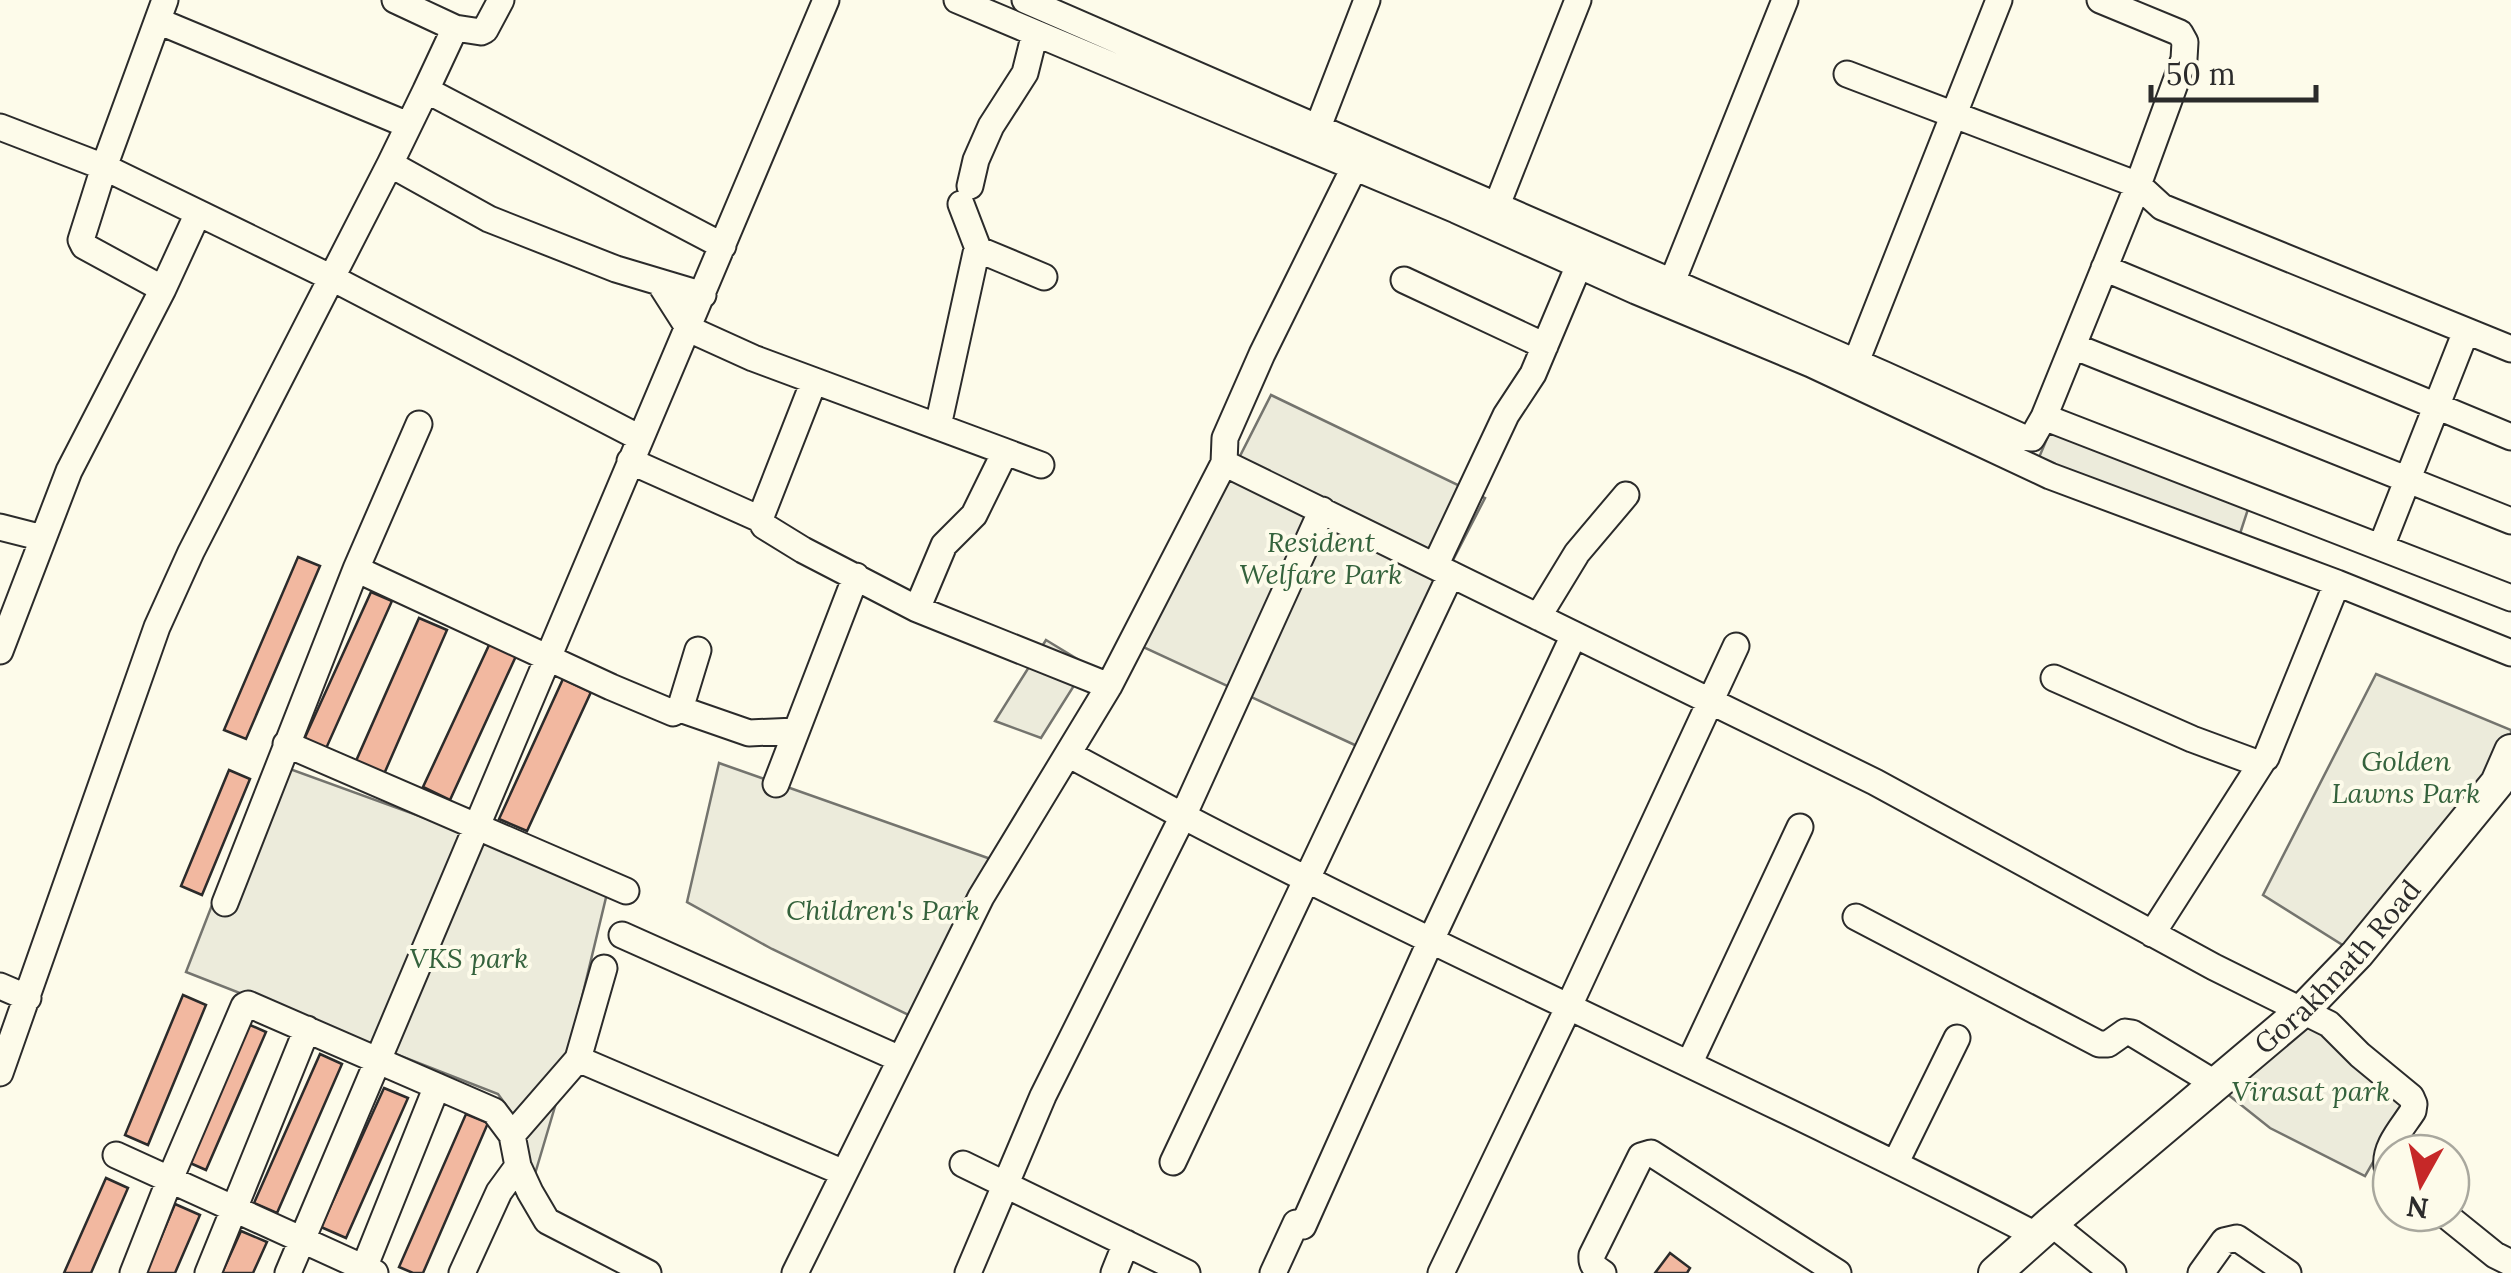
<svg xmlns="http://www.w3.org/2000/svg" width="2511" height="1273" font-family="Lora,serif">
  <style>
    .green { fill: #ecebdb; stroke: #74746e; stroke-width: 2.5 }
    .building { fill: #f2b8a0; stroke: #2b2b2b; stroke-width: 2.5 }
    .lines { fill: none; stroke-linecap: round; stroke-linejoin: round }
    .minor-casing { stroke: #2b2b2b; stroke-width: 29 }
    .major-casing { stroke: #2b2b2b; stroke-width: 36 }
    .minor { stroke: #fdfbea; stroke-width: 25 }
    .major { stroke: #fdfbea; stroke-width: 32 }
    .labels { text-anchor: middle; stroke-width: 8; stroke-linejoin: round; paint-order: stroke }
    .park-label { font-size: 28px; font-style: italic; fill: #34623c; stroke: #fdfbea }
    .street-label { font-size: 28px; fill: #2b2b2b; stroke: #fdfbea }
  </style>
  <rect width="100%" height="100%" fill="#fdfbea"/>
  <!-- green -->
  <path class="green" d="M1271,395L1485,498L1357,746L1143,647Z
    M2051,429L2249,506L2237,543L2035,467Z
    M1046,640L1087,665L1041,738L995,721Z
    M2376,674L2511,730V751L2357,954L2263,895Z
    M268,761L609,885L559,1093L532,1184L519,1123L498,1094L186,972Z
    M719,763L1002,863L919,1020L772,949L687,902Z
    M2301,1020L2325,1032L2404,1108L2365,1176L2270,1128L2221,1089Z"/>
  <!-- building -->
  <path class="building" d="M298,557L320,566L246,739L224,730Z
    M371,592L392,601L324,753L302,744Z
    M419,618L447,630L384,774L356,761Z
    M490,643L516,656L450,800L423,787Z
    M563,679L591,692L527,831L499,819Z
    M229,770L250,779L202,895L181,886Z
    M183,995L206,1005L148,1145L125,1135Z
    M241,1021L266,1032L206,1170L181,1159Z
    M320,1054L342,1064L277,1213L254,1203Z
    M384,1088L408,1098L346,1238L321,1227Z
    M466,1114L488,1123L423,1273H413L399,1267Z
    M106,1178L128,1188L91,1273H64Z
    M175,1204L200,1215L175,1273H146Z
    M241,1231L267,1242L253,1273H222Z
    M1670,1253L1690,1268L1687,1273H1655Z"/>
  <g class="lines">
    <defs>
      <path id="minor" d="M165,0L104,167L332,278L640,438
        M395,0L455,28
        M957,0L1456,210L1636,291L1811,364L2050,476L2337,583L2511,653
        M1025,0L1883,374L2022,437L2032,438L2044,417
        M2100,0L2180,33L2185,42L2184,59L2138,185L2044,417L2511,598
        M158,21L408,125
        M1847,74L2138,185L2162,207L2511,349
        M426,90L455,28L481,32L485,30L501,0
        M0,127L104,167L81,240L84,246L163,289L69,471L0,651
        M1313,140L1367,0
        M390,164L426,90L723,246
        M970,186L976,160L991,126L1025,73L1035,33
        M961,204L979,251
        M1497,205L1578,0
        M2104,268L2511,437
        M1404,280L1545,346
        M659,282L689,329L753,358L1041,465
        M1672,282L1785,0
        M163,289L198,213
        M2073,346L2511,521
        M1856,362L1999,0
        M814,381L760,519L764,526L803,550L917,609L944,545L974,515L1005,452
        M938,426L976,253L982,251L1044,277
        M630,461L760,519
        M1224,463L1875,782L2214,967L2329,1024L2360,1055L2411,1097L2414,1104L2413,1111C2402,1128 2384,1147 2387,1167L2391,1171
        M0,527L43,538
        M2381,547L2466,331
        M1435,566L1506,415L1533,374L1579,265
        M356,569L611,687L673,713L680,709L698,650
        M917,609L1109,686
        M1538,617L1577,553L1626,495
        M2054,678L2192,739L2257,763L2266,758L2337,583
        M680,709L749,733L796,731
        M286,744L626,891
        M1068,754L1183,816L1322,510
        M776,784L856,576
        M225,903L356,569L419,424
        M1856,917L2099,1044H2108L2125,1032L2132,1033L2216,1084
        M2152,934L2262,762
        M622,935L900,1059
        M0,986L28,998
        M578,1059L604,968
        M1689,1064L1800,827
        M0,1073L157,627L191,552L390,164L489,219L616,269L703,295
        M512,1135L578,1059L844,1173
        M116,1155L375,1273
        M1173,1162L1451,574
        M963,1164L1187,1273
        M1895,1164L1957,1038
        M2443,1213L2495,1255L2511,1263
        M2051,1223L2113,1273
        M1303,1226L1431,940L1574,635
        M133,1273L170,1179L244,1006L248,1004L494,1111L512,1135L518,1166L530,1192L547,1221L648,1273
        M208,1273L307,1029
        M288,1273L826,0
        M362,1273L437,1086
        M462,1273L499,1192L518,1166
        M795,1273L981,897L1109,686L1224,463L1225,438L1262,354L1354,168
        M968,1273L1043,1096L1183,816C1464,963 1755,1090 2036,1235
        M1114,1273L1126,1243
        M1273,1273L1296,1223
        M1441,1273L1569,1006L1736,646
        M1603,1273C1595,1268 1591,1265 1592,1255L1641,1156L1651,1153L1838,1273
        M2201,1273L2224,1241L2237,1238L2288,1273"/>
      <g id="major">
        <path id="s1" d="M1995,1273L2051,1223L2301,1012L2357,954L2497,783L2511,751"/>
      </g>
    </defs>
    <!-- minor casing -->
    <use href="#minor" class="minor-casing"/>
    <!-- major casing -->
    <use href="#major" class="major-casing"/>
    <!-- minor -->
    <use href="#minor" class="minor"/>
    <!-- major -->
    <use href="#major" class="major"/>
  </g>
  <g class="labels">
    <!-- park labels -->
    <g class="park-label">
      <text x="1321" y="552">Resident<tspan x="1321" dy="32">Welfare Park</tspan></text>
      <text x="2406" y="771">Golden<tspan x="2406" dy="32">Lawns Park</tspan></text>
      <text x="883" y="920">Children's Park</text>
      <text x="469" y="968">VKS park</text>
      <text x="2311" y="1101">Virasat park</text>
    </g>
    <!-- street labels -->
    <g class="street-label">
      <text dy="10" stroke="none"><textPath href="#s1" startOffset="460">Gorakhnath Road</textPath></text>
    </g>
  </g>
  <!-- north arrow -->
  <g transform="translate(2421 1183) rotate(188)"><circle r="48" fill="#fdfbea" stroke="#a9a89e" stroke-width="2.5"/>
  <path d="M0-8L18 38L0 25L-18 38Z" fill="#c62828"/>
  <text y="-15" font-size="28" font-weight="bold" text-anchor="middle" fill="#2b2b2b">N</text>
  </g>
  <!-- scale -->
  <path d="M2151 85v15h165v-15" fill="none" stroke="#2b2b2b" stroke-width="5"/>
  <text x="2166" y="85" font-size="30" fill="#2b2b2b" stroke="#fdfbea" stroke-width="8" paint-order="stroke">50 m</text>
</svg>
